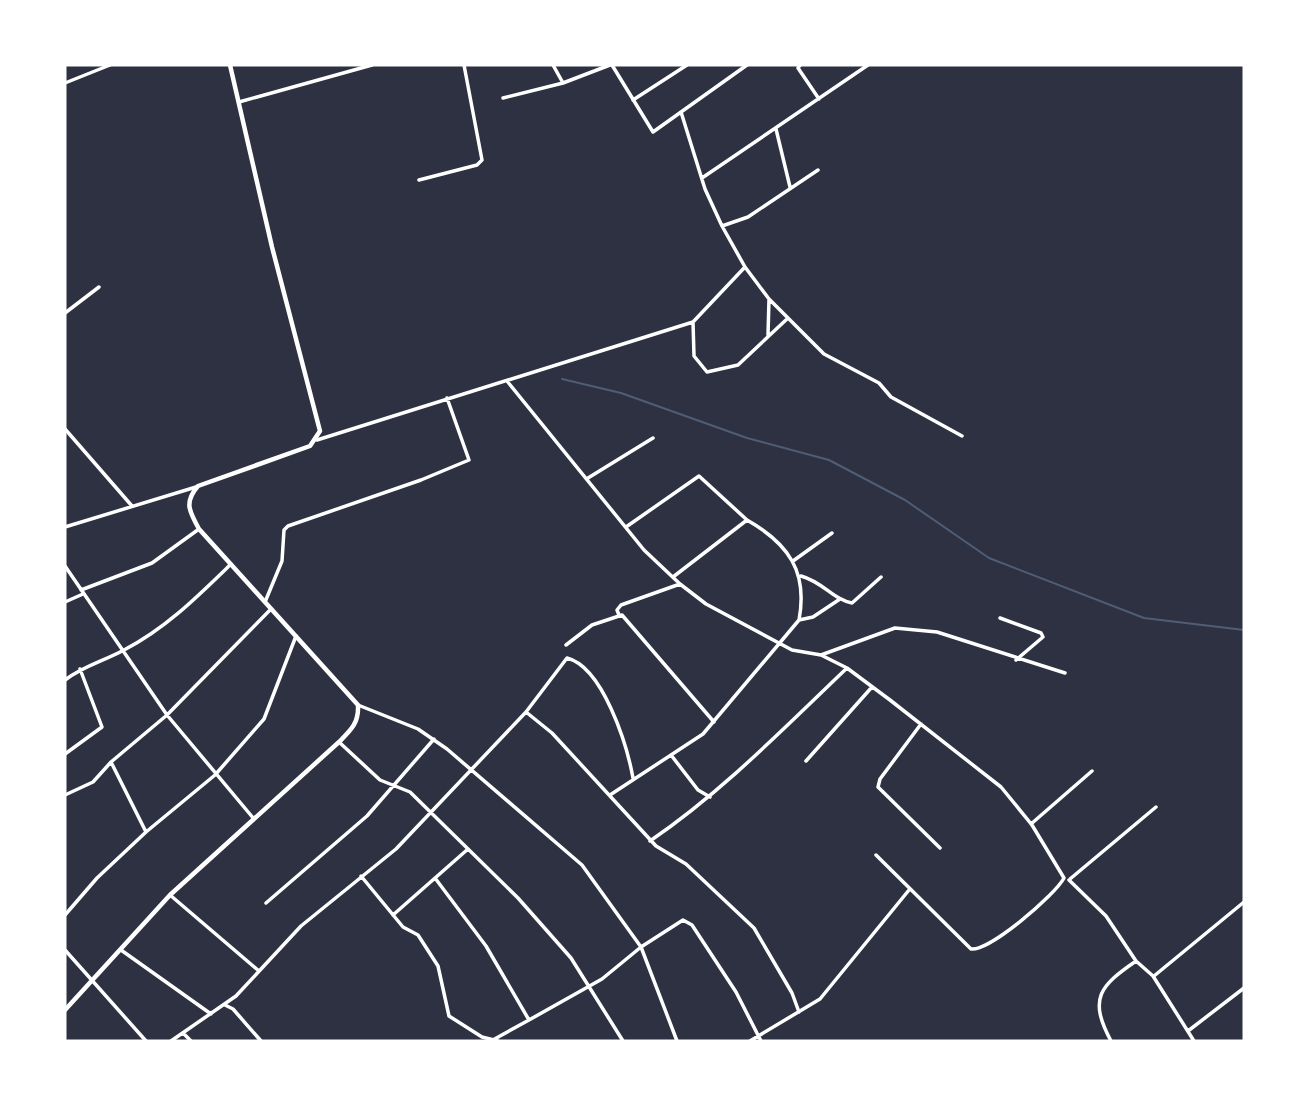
<svg xmlns="http://www.w3.org/2000/svg" width="1309" height="1106" font-family="Poppins,sans-serif">
  <style>
    .lines { fill: none; stroke-linecap: round; stroke-linejoin: round }
    .stream { stroke: #4f5d75; stroke-width: 2 }
    .minor { stroke: #fff; stroke-width: 3.5 }
    .tertiary { stroke: #fff; stroke-width: 4.5 }
  </style>
  <rect width="100%" height="100%" fill="#2d3142"/>
  <g class="lines">
    <!-- stream -->
    <path class="stream" d="M562,379L621,393L747,438L829,460L905,500L989,558L1144,618L1244,630"/>
    <!-- minor -->
    <path class="minor" d="M553,65L563,83
      M612,65L653,132L747,65
      M800,65L798,68L819,99
      M65,83L110,65
      M503,98L563,83L610,65
      M633,100L687,65
      M239,102L372,65
      M681,112L705,189L722,226L748,217L818,170
      M776,129L790,187
      M702,178L868,65
      M419,180L477,165L482,160L464,65
      M722,226L745,267L769,299L824,354L879,383L891,397L962,436
      M65,313L99,287
      M693,322L694,356L707,372L738,365L787,319
      M768,335L769,299
      M507,381L644,550L680,584L706,604L792,650L821,655L847,668L890,700L1001,787L1032,825L1064,878C1055,895 990,951 971,949L876,855
      M65,429L132,506
      M317,440L693,322L745,267
      M588,478L653,438
      M65,527L196,487
      M626,527L699,476L747,520
      M793,561L832,533
      M65,566L167,715L254,819
      M801,576C823,582 834,600 852,603L881,577
      M81,590L152,563L199,529
      M65,602L83,594
      M265,602L282,561L284,530L288,526L421,480L469,460L447,398
      M619,615L617,610L621,605L680,584
      M1000,618L1041,633L1043,637L1016,660
      M799,620L813,617L840,599
      M566,645L592,625L622,615L714,722
      M821,655L895,628L937,632L1065,673
      M65,680C83,666 104,661 124,650C166,628 197,597 231,564
      M358,705L418,729L447,749L582,865L641,947L677,1041
      M526,712L552,733L656,846L686,864L754,928L792,993L799,1012
      M921,724L880,779L878,787L940,848
      M339,742L380,780L410,792L518,898L571,958L623,1041
      M65,754L102,727L80,669
      M671,755L698,790L710,797
      M806,761L872,687
      M111,762L146,832
      M65,795L93,782L111,762L167,715L271,609
      M610,795L703,734L799,620C808,572 789,544 747,520L673,577
      M1031,824L1092,771
      M650,841C723,791 783,729 847,668
      M361,876L403,927L418,935L438,966L449,1016L482,1037L498,1041
      M435,878L486,946L529,1020L602,979L641,947L683,920L692,925L736,992L761,1041
      M1070,879L1156,807
      M1069,880L1106,916L1136,961L1153,976L1194,1041
      M170,895L259,971
      M266,903L367,816L434,739
      M65,915L97,878L146,832L215,775L264,719L296,636
      M393,915L468,849
      M65,950L146,1041
      M121,950L211,1014
      M1154,976L1244,902
      M225,1005L233,1009L261,1041
      M1188,1031L1244,988
      M183,1033L191,1041
      M171,1041L236,996L301,926L396,849L526,712L567,658C603,667 627,745 633,778
      M491,1041L529,1020
      M750,1041L820,999L909,890
      M1111,1041C1088,998 1100,986 1136,961"/>
    <!-- tertiary -->
    <path class="tertiary" d="M65,1010L170,895L339,742C351,730 359,723 358,705L199,529C189,511 184,502 198,486L310,446L320,431L272,247L230,65"/>
  </g>
  <!-- border -->
  <rect width="1309" height="1106" fill="none" stroke="#ffffff" stroke-width="133"/>
</svg>
